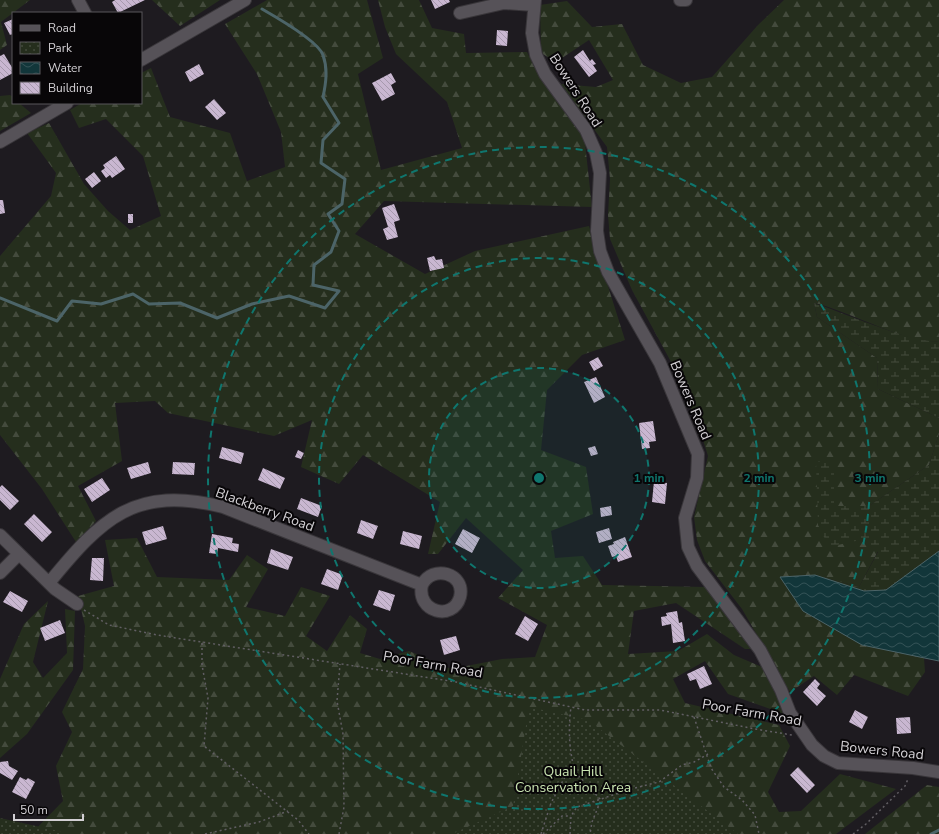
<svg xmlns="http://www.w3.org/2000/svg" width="939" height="834" font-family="'Nunito Sans',sans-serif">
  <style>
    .forest { fill: url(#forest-firs) }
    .wetland { fill: url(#wetland-marsh) }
    .park { fill: url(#park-dots) }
    .water { fill: url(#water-waves); stroke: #4c6468 }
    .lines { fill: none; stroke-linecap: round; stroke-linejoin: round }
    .stream { stroke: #4c6468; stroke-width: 3 }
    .building { fill: url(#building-back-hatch) }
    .minor-casing { stroke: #39363a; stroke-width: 14 }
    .path { stroke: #615e63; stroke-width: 1.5; stroke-dasharray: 2 3; stroke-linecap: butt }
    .minor { stroke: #565258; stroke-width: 12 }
    .ring { fill: none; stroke: #0f766e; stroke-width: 2; stroke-dasharray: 7 5 }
    .labels { text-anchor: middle; stroke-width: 4; stroke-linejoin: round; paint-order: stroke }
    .street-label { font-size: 14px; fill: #d3d0d4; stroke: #080608 }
    .park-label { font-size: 14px; fill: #c8e2b0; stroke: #080608 }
    .centre { fill: #0f766e; stroke: #080608; stroke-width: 2 }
    .ring-label { font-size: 12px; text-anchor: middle; font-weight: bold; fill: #0f766e; stroke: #080608; stroke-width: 4; stroke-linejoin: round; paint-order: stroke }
  </style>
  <defs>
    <pattern id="forest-firs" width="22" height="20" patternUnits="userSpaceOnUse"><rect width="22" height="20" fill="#252e1d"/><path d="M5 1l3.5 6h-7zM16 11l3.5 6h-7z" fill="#444b3d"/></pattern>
    <pattern id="wetland-marsh" width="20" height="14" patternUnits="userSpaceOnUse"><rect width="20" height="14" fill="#252e1d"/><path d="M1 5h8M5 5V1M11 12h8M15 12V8" fill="none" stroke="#444b3d"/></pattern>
    <pattern id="park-dots" width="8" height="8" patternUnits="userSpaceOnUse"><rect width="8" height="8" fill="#252e1d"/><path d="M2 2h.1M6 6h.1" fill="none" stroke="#444b3d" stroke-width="1.8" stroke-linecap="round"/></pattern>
    <pattern id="water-waves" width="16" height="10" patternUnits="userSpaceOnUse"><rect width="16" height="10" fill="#12363a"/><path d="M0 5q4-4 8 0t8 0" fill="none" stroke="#345256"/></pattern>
    <pattern id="building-back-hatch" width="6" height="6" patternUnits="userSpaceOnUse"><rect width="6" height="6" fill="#c9b7d1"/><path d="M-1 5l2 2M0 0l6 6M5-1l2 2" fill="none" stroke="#a699ad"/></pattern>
  </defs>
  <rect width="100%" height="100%" fill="#1e1b20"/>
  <!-- forest -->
  <path class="forest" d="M0,0H30L1,22L7,45L0,50Z
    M152,0H220L180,26Z
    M267,0H367L383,58L358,74L381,170L462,148L447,102L396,54L385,27L378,0H419L432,28L464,34L466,53L527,52L534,66L584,134L592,207L384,201L355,234L425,274L475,251L589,226L625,340L582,355L547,390L541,450L586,467L593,514L551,531L555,558L583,556L602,585L706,587L751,649H745L676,603L634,611L628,654L678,651L707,634L734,655L762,667L787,715L728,694L705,661L673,679L685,703L779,725L790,746L768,792L779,812L801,811L840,774L896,789L836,834H31L63,801L56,766L72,732L62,712L83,669L85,626L78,596L114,586L105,540L137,538L157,577L229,580L247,555L268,569L246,607L285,616L301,587L330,596L306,636L327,651L350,615L367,629L360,653L380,659L409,651L451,669L502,659L535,657L547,625L498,598L523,570L466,518L438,554H428L440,502L363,455L339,484L301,467L312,420L274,436L168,413L155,401L115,403L122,461L78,486L96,521L76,542L42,489L0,435V256L51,196L56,173L27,133L49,123L84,184L108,211L130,230L161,216L143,156L106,119L79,128L70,110L82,103H141V73L151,68L170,117L230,133L247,181L285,167L281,132L257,74L225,24Z
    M784,0H939V341C911,346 845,309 814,303L817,317L877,358L878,389L939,418V434L929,465L869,506H833L834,462L818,525L860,540L878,551L859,587L815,575L780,577L803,611L862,645L924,658L925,672L908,696L854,675L837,695L814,676L790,692L742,609L705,561L697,540L694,517L708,456L699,427L670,360L632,290L610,239L608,215L610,179L607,147L561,84L596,87L613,80L589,40L556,62L541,53L540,5L567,1L592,27L622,24L643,65L681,83L712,77L758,25Z
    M10,95L13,97V103H19L31,113L0,131V96Z
    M48,601L33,662L43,678L67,653L65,609L75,611L73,670L27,734L0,758V679L24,624Z
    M927,785L939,787V834H865Z"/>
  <!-- wetland -->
  <path class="wetland" d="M814,303C839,311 917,345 939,341V418L878,389L877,358L817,317Z
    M939,434V661L862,645L803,611L780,577L815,575L859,587L878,552L860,540L829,547L818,525L816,462H834V506H869L929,465Z"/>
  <!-- park -->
  <path class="park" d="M529,707L588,720L738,834H452L513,806Z
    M0,818L63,832L65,834H0Z"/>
  <!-- water -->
  <path class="water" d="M939,551V661L862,645L803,611L780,577L815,575L864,591L886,590Z"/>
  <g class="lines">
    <!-- stream -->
    <path class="stream" d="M0,298L57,321L72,301L101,304L133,294L149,304L180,303L217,318L252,304L289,296L325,308L339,291L313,285L314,265L331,252L339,231L328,214L342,204L345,179L321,163L323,140L339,123L323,97C326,83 328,69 323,55C318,41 276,17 262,9
      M931,834L939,830"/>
  </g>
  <!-- building -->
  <path class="building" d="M115,0H145L118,13L112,2Z
    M431,0H449L450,2L435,9Z
    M13,19V34L10,35L4,23Z
    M497,30L508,31L507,46L496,45Z
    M583,50L590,61L592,59L596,64L593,65L597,71L589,77L574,57Z
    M4,54L13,69V73L0,80V56Z
    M199,64L204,74L190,82L185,72Z
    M391,73L396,82L391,85L395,94L382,101L372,83Z
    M214,99L226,113L217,120L205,107Z
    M116,156L125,169L112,178L110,175L106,178L101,171L105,168L103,165Z
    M94,172L101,181L92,188L85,179Z
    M0,200H3L5,213L0,214Z
    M394,204L400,220L394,222L398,237L387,240L383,229L388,227L382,208Z
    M128,214H133V223H128Z
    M434,256L436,260L442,259L444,268L430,271L427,258Z
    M598,357L603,366L594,371L589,362Z
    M596,377L605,397L594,403L584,382Z
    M653,421L656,441L649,442L650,448L642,449L639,423Z
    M595,446L598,454L591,456L588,448Z
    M222,447L244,453L241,464L219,458Z
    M298,450L304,453L301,459L295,457Z
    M148,462L151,473L131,479L127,468Z
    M173,462L195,463L194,475L172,474Z
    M263,468L285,478L280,489L258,480Z
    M102,478L110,490L92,502L84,489Z
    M654,481L667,483L665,504L652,502Z
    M2,485L19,501L10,510L0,500V487Z
    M301,498L322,506L318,517L297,509Z
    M611,506L612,515L601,517L600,508Z
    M34,514L52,532L42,542L24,524Z
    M361,520L378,526L373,539L357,533Z
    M163,526L167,539L146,545L142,532Z
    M609,528L612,539L599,543L596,532Z
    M463,529L480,538L472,553L455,544Z
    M403,531L422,536L419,549L400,544Z
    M212,534L233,538L232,543L239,544L238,552L218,548L217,554L209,553Z
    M625,537L632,557L618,562L616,556L612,557L608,546L614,544L613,542Z
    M271,549L293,557L288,570L267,563Z
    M92,558H104L103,581L90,580Z
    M327,569L343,575L338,590L321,584Z
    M379,590L395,595L390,611L373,605Z
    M10,591L28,601L22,612L3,602Z
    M677,611L679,623L682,622L685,641L673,643L671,624L662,626L661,617L667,616L666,613Z
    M525,616L538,624L528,641L515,634Z
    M60,620L65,633L45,641L40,628Z
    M456,636L460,650L444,655L440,640Z
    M704,666L712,684L700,689L696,679L690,681L687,674Z
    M815,679L820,684L817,688L826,696L817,706L803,692Z
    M855,710L868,717L862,729L849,722Z
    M910,717L911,733L897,734L896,718Z
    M8,761L9,766L18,771L12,780L0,773V762Z
    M798,767L815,785L807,793L790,775Z
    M20,777L26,780L28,778L35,782L26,799L12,792Z"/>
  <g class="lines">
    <defs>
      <path id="minor" d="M78,0L85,13
        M535,0L532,33L536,55L545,74L586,130L596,153L600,173L597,231L600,251L608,272L660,363L698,454L697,478L685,518L688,547L697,566L760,650L781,690L790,713L812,745L824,756L838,763L913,768L939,772
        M680,0H686
        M460,13L504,3L534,5
        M141,60L245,0
        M0,142L67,103
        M0,535L55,589L77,604
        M0,573L19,554
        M49,583C102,518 135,485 223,507L422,585C416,612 453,622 460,597C466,573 432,564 422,585"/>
    </defs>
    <!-- minor casing -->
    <use href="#minor" class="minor-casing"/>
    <!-- path -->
    <path class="path" d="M84,610L109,625L157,635L456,682L585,710H660L755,729L792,735
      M202,643V665L208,698L204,746L298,820L309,834
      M694,717L711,768L724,787L742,800L755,815L759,834
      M575,772L601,800L592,822L590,834
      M205,834L259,822L288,811
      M339,834L344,807L343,734L337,701L340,664
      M541,834L551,803L566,775L575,772C569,749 568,730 571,707
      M543,834L562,816H571
      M570,834L571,816L577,807L631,789L659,782L682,765L694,762L708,754
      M853,834L866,824L905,786L908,779"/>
    <!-- minor -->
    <use href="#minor" class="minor"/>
  </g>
  <!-- distance rings -->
  <circle cx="539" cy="478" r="110" fill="#0f766e" fill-opacity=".12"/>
  <g class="ring">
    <circle cx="539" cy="478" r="110"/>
    <circle cx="539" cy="478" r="220"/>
    <circle cx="539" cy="478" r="331"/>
  </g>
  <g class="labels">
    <!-- street labels -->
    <g class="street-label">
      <text transform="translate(576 90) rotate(57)" y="5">Bowers Road</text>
      <text transform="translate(691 400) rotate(67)" y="5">Bowers Road</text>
      <text transform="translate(265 509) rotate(20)" y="5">Blackberry Road</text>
      <text transform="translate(433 664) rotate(10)" y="5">Poor Farm Road</text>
      <text transform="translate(752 712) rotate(10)" y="5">Poor Farm Road</text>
      <text transform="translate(882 750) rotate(6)" y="5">Bowers Road</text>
    </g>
    <!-- park labels -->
    <g class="park-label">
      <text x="573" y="776">Quail Hill<tspan x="573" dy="16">Conservation Area</tspan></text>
    </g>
  </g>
  <circle cx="539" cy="478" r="6" class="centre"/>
  <g class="ring-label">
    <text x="649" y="482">1 min</text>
    <text x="759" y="482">2 min</text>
    <text x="870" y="482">3 min</text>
  </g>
  <!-- legend -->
  <rect x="12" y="12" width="130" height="92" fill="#080608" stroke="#59575a"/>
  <rect x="20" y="25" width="20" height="6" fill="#565258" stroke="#59575a"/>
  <text x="48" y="32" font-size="12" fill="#d3d0d4">Road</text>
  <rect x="20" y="42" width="20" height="12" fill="url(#park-dots)" stroke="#59575a"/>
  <text x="48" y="52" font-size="12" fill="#d3d0d4">Park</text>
  <rect x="20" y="62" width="20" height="12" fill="url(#water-waves)" stroke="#59575a"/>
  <text x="48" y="72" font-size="12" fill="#d3d0d4">Water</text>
  <rect x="20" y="82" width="20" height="12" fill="url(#building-back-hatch)" stroke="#59575a"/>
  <text x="48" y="92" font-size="12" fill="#d3d0d4">Building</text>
  <!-- scale -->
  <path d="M14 814v6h69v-6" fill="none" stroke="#d3d0d4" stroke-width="2"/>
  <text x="20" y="814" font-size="12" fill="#d3d0d4" stroke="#080608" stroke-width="3" paint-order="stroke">50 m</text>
</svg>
